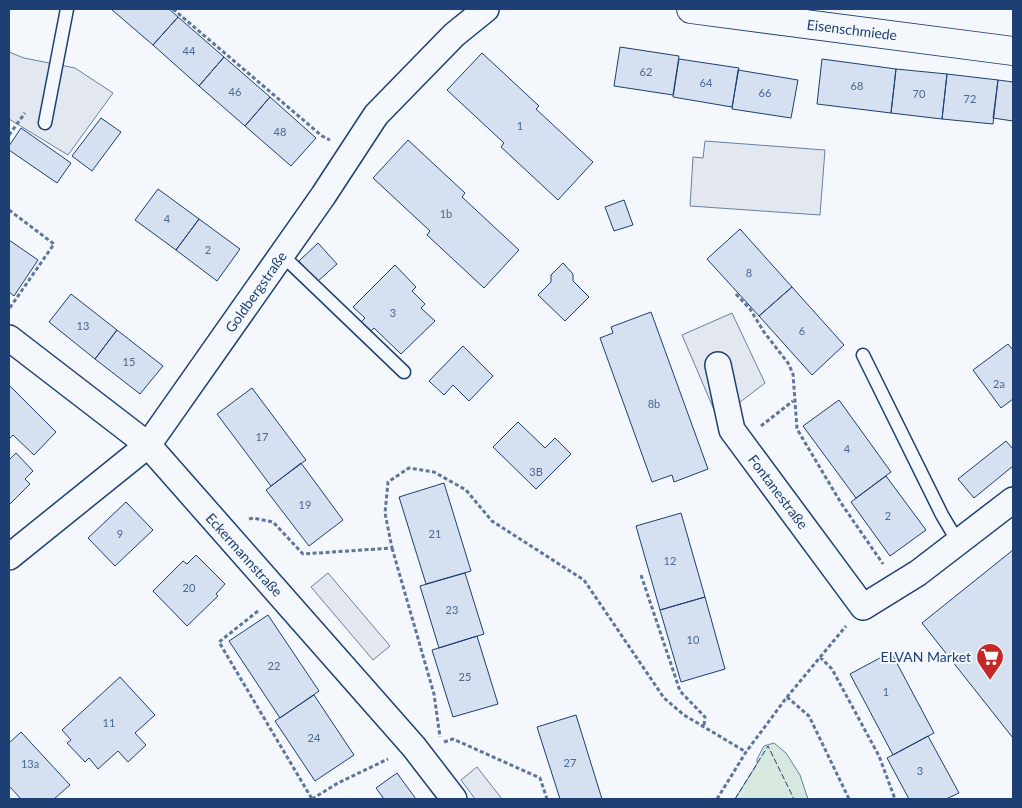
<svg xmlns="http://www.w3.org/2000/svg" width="1022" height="808" font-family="Lato,sans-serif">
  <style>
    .green { fill: #d7e8df; stroke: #687fa3 }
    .parking { fill: #e3e8f0; stroke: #687fa3 }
    .building { fill: #d5e0f0; stroke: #1d3f73 }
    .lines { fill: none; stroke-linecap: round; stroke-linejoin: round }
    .service-casing { stroke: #1d3f73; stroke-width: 15 }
    .minor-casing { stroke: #1d3f73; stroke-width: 28 }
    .tertiary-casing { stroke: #1d3f73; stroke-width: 30 }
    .path { stroke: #5e769c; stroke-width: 3; stroke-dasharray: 4 2.5; stroke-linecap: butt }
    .service { stroke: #f4f7fb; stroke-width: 12 }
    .minor { stroke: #f4f7fb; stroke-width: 25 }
    .tertiary { stroke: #f4f7fb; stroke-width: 28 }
    .fence { stroke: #1d3f73; stroke-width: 1; stroke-dasharray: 6 2.5; stroke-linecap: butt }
    .labels { text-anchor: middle; stroke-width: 4; stroke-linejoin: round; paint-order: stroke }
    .number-label { font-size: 11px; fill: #4b6792 }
    .street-label { font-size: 14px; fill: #1d3f73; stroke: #f4f7fb }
    .poi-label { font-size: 14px; fill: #1d3f73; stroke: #f4f7fb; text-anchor: end }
  </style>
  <rect width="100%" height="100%" fill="#f4f7fb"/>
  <!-- green -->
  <path class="green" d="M774,743L786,753L800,775L808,799H735L757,764V759L764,746Z"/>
  <!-- parking -->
  <path class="parking" d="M9,52L24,58L75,68L113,93L68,155L9,119Z
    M705,141L825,150L820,215L690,206L693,157L703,158Z
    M732,313L765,383L718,419L682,335Z
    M328,573L390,646L373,660L311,587Z
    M477,767L502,799H475L461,780Z"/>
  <!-- building -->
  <path class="building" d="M111,9H169L178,17L153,45Z
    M178,17L224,57L199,86L153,45Z
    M620,47L679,56L673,95L614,86Z
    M482,53L539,106L536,109L593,162L558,200L501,147L504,143L447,90Z
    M224,57L270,97L245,126L199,86Z
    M679,59L739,68L732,107L673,97Z
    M822,59L896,69L891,113L817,104Z
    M896,69L947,74L942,119L891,113Z
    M738,70L798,80L791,118L732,109Z
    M947,74L998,80L993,124L942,119Z
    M998,80L1013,82V121L993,118Z
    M270,97L316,138L291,166L245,126Z
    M101,118L121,132L92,171L72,156Z
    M21,128L71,163L57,183L9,150V146Z
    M408,140L465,193L462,197L519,250L484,288L427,235L430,231L373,178Z
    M158,189L199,219L176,250L135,220Z
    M624,200L633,225L614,231L605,207Z
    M199,219L240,249L217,281L176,250Z
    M740,229L792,287L759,316L707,259Z
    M9,240L38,260L14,296L9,292Z
    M318,243L337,264L317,282L299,261Z
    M563,263L573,274V281L589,297L565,321L538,295L551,282V275Z
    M395,265L416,287L412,291L425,304L421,308L435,321L401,354L374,328L371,331L361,322L365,318L353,307Z
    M792,287L844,345L812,375L759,316Z
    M71,294L117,330L95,359L49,322Z
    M651,312L708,469L674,482L672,475L652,482L600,338L613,333L611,327Z
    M117,330L163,366L140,394L95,359Z
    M1008,344L1013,350V399L1001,408L973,370Z
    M463,346L493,376L469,401L453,385L444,395L429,381Z
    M9,385L56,432L34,455L13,435L9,439Z
    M252,388L306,460L271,486L217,414Z
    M839,400L891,472L856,498L803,426Z
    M518,422L545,448L555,438L571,454L536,489L493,447Z
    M1006,441L1013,449V466L974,498L958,479Z
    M16,453L33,471L25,479L30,484L9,505V460Z
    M301,463L343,520L309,546L266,490Z
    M886,476L926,530L890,556L851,502Z
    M444,483L471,571L426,584L399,497Z
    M126,502L153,530L115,566L88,538Z
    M681,513L705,597L660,610L636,526Z
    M1013,550V738L922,623Z
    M196,555L225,584L216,594L218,596L187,626L153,591L183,561L187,564Z
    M465,573L484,634L439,648L420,586Z
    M705,597L725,669L681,682L660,610Z
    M268,615L319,691L280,718L229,641Z
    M477,636L498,704L453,717L432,650Z
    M891,652L934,733L893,755L850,674Z
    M120,677L155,715L135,733L146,745L128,762L118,751L98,769L89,758L85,762L67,743L71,740L62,730Z
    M314,695L354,755L315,781L275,721Z
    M576,715L602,799H560L537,727Z
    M21,732L70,785L54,799H21L9,786V743Z
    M928,736L959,793L946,799H909L887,758Z
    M397,773L416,799H384L376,788Z"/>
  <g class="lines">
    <defs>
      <path id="service" d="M45,123L67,9
        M282,255L404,372
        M863,355L942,515L958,542"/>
      <path id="minor" d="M9,338L148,445L414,747L454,799
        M718,365L732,430L863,607L918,573L1013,500
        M9,557L148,445L323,196L376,115L454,35L486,9"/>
      <path id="tertiary" d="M691,9L1013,51"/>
    </defs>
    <!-- service casing -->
    <use href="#service" class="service-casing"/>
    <!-- minor casing -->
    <use href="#minor" class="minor-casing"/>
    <!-- tertiary casing -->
    <use href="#tertiary" class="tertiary-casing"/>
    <!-- path -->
    <path class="path" d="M173,9L322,136L330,140
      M9,135L25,113
      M9,210L54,244L9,309
      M736,294L750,309L764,332L788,363L793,374L797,429L841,503L883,564
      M761,426L793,401
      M249,519L253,518L273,522L303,554L392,548L385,513L388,482L409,468L434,472L466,490L492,521L584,580L664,698L684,715L746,752
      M392,548L434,694L440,737
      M641,575L680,691L705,717L704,726
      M258,611L219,642L312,799
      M820,657L832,669L879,756L895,799
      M787,697L809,716L849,799
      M444,742L453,739L540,778L547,799
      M312,799L338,783L388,759
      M717,799L746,752L787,697L846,626"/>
    <!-- service -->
    <use href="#service" class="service"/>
    <!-- minor -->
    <use href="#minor" class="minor"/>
    <!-- tertiary -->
    <use href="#tertiary" class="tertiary"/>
    <!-- fence -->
    <path class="fence" d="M735,799L768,746L794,799"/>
  </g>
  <!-- icons -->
  <defs>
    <symbol id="supermarket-pin" viewBox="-11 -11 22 30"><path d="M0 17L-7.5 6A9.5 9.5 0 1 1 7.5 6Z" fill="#c62828" stroke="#f4f7fb"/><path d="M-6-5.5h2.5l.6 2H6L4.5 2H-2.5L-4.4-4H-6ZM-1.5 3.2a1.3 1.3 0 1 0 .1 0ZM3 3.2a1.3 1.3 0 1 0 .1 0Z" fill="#fff"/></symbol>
  </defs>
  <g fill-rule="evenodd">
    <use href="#supermarket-pin" x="974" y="641" width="32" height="43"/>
  </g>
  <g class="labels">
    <!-- number labels -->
    <g class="number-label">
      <text x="189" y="55">44</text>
      <text x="646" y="76">62</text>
      <text x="706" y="87">64</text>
      <text x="857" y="90">68</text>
      <text x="235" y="96">46</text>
      <text x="765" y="97">66</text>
      <text x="919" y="98">70</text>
      <text x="970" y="103">72</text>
      <text x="520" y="130">1</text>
      <text x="280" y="136">48</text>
      <text x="446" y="218">1b</text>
      <text x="167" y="223">4</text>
      <text x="208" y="254">2</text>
      <text x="749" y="277">8</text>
      <text x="393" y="317">3</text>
      <text x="83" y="330">13</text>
      <text x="802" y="335">6</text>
      <text x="129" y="366">15</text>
      <text x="999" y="388">2a</text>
      <text x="654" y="408">8b</text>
      <text x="262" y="441">17</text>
      <text x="847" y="453">4</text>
      <text x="536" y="476">3B</text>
      <text x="305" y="509">19</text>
      <text x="888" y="520">2</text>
      <text x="120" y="538">9</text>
      <text x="435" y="538">21</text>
      <text x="670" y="565">12</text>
      <text x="189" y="592">20</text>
      <text x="452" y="614">23</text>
      <text x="693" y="644">10</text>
      <text x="274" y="670">22</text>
      <text x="465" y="681">25</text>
      <text x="886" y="696">1</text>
      <text x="109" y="727">11</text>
      <text x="314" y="742">24</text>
      <text x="570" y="767">27</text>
      <text x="30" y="768">13a</text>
      <text x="920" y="775">3</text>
    </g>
    <!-- street labels -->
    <g class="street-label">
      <text transform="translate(852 30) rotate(7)" y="5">Eisenschmiede</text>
      <text transform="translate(256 292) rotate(-55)" y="5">Goldbergstraße</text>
      <text transform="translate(778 492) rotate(53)" y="5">Fontanestraße</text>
      <text transform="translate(244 555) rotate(48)" y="5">Eckermannstraße</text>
    </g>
    <!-- poi labels -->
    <g class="poi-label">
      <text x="971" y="662">ELVAN Market</text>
    </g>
  </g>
  <!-- border -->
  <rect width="1022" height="808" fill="none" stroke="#1d3f73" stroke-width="20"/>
</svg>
